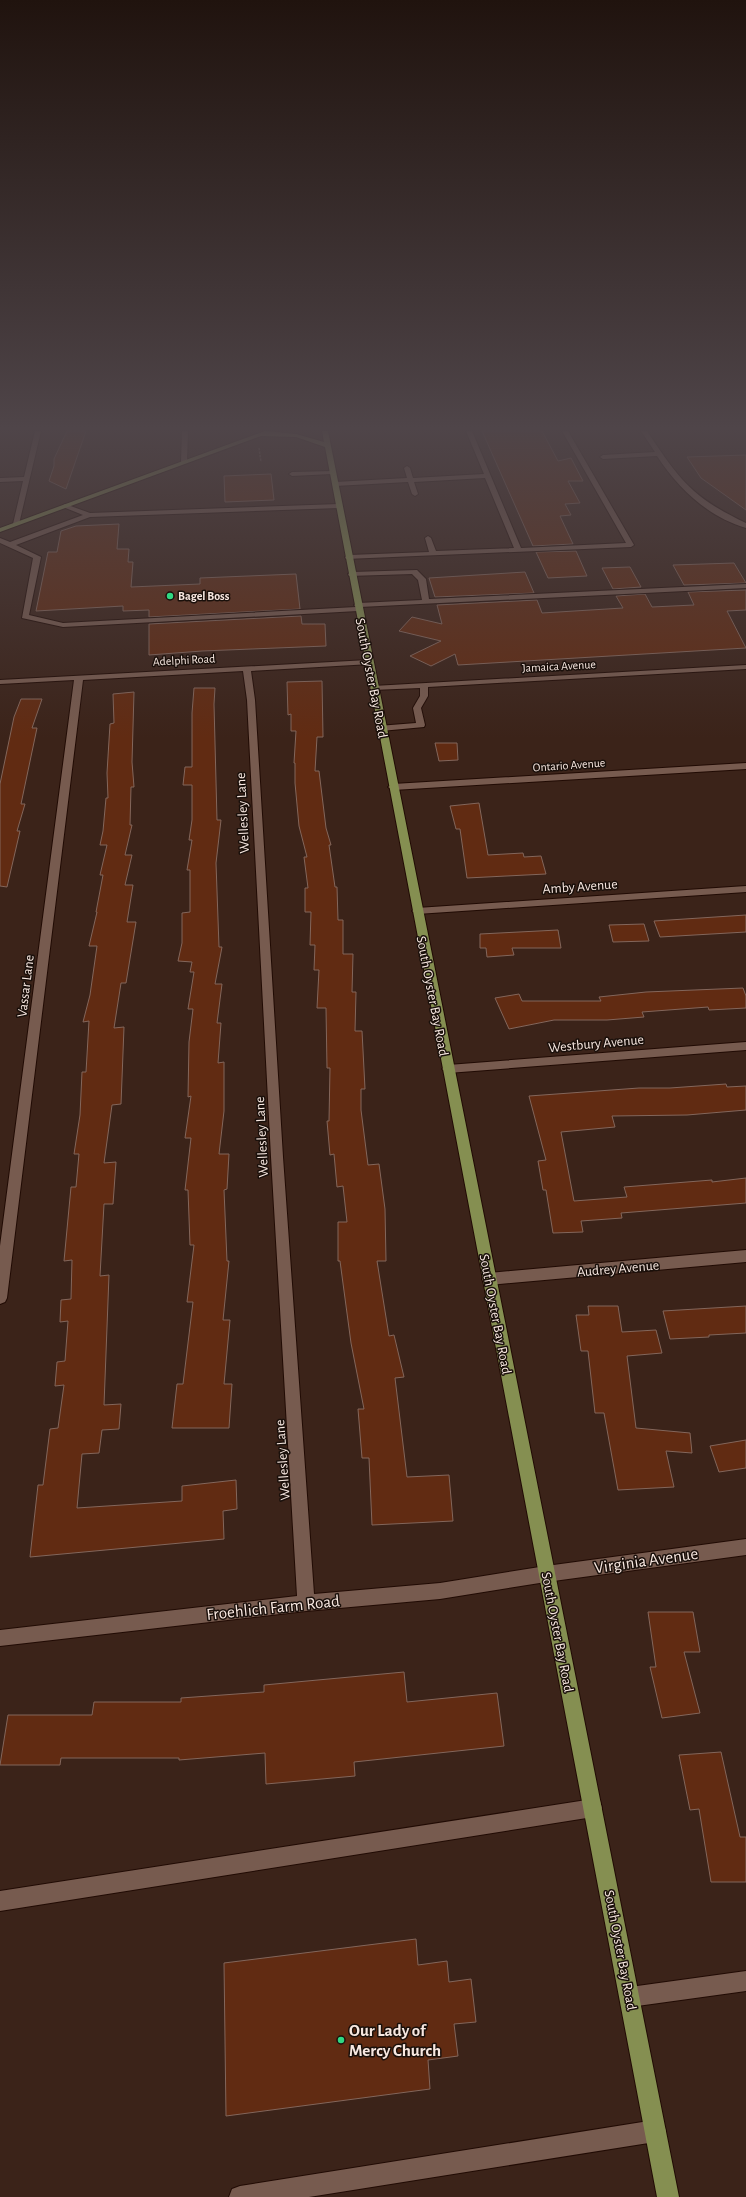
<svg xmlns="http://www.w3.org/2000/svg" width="746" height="2197" font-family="'Alegreya Sans',sans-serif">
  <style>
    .building { fill: #612b12; stroke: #83665b }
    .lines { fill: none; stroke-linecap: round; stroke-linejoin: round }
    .minor-casing { stroke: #210b04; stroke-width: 2 }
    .major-casing { stroke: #210b04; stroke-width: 2 }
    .path { stroke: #7a655c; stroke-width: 1.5; stroke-dasharray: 2.5 1; stroke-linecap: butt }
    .minor { fill: #775b4f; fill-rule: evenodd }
    .major { fill: #858f51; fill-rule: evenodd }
    .poi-dot { fill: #30d882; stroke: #1a100b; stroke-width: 1.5 }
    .labels { text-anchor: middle; stroke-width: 3; stroke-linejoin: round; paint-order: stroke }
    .far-poi-label { font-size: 12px; font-weight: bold; fill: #f8e8e1; stroke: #1a100b; text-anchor: start }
    .far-street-label { font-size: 12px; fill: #f8e8e1; stroke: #1a100b }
    .street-label { font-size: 14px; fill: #f8e8e1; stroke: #1a100b }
    .near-street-label { font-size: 17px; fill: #f8e8e1; stroke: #1a100b }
    .near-poi-label { font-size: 17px; font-weight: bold; fill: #f8e8e1; stroke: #1a100b; text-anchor: start }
  </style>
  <rect width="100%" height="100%" fill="#3b2319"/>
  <!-- building -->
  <path class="building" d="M67,431H86L66,489L49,481L54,466V459Z
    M482,431H542L558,461L571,458L583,481H568L580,503L565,504L571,515L560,516L573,544L533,546Z
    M746,455V510L701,478L687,457Z
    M271,474L274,500L225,502L224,476Z
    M119,524L117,549H129L128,562H133L131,587L200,584V578L296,574L300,609L149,617V610L123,611V606L36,611L48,552H57L61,531L76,526Z
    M576,551L587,576L548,578L536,552Z
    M734,563L746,583L684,585L673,565Z
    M630,567L641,587L613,589L602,568Z
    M525,572L534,593L435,597L429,578Z
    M746,590V610L727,611L746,648L458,665L455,654L431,666L410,656L441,641L399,631L412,617L442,624L437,605L537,600L542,613L623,608L616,596L645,594L652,607L694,605L688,592Z
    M301,616L302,624H325L326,646L202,651L149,655V624Z
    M322,681L323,737H317L315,771H319L326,828L331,845H329L335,887H337L338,920H343V954H353L352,992H356L355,1031H362L365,1089H361V1110L368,1165L379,1164L385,1209L386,1261H377L389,1336L394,1335L404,1377L395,1378L407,1477L449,1475L453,1521L372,1525L369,1458H362L358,1409H364L351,1343L340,1261H338V1222H347L343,1186L337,1187L334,1154L330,1155L327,1121H329L330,1068H327L326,1008H317L319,970H314L315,945H310L311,912H305V888H308L304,857H307L299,826L295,783V763H294L296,731H291V714L288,715L287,682Z
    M194,688H215L214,704L217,820H221L216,863L219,947H222L215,984H222L217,1023H221L218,1063L224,1062V1111L219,1154H229L227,1189L224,1190L227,1261H229L223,1320H230L224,1384H232L229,1428H172L177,1384H183L193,1302H187L194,1245H190L188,1190H185L191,1138H185L191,1096L188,1097L189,1042L193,1009H188L194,972H190L192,962L178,961L182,943V913L190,912V870H187L192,840H189L192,820V785H183L185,767H192V713Z
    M134,692L132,762L134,787H131L130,825H132L125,855H132L125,885H133L127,922H136L126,983H121L114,1028L124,1027L121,1104L112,1105L104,1163L116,1162L113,1204H104L100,1276L109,1275L104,1405L121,1404L119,1429L102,1430L99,1453L82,1454L77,1508L182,1501V1486L236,1480L237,1509L223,1511L224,1539L30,1557L38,1485H43L50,1429L58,1428L64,1385L55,1386L57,1362L65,1361L68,1321L60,1322L61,1300L71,1299L72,1260L64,1261L71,1187H76L79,1154H74L80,1115L82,1072H86L89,1021L83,1022L90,995L97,946H89L97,912H96L103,875H100L107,845H100L103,831L106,798H108L107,773L110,724L114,723L113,694Z
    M21,699H42L32,728H37L21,804H25L17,831H20L7,887L0,886V784L14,717Z
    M435,743H457L458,760L439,761Z
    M479,803L488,855L523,853L524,857L541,856L546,874L467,878L460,829H456L450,806Z
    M746,915V932L660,937L654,921Z
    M644,924L649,941L613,942L609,925Z
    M558,930L561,948H512L514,955L487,957L486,948H480V934Z
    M743,988L746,996V1008L709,1010L708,1007L642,1012L644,1017L607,1020H554L509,1029L495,998L519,994L522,1001H601L599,997L646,992Z
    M726,1084L727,1087L746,1086V1110L687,1115L612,1116L615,1127L561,1132L574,1201L627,1197L624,1187L712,1180V1182L746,1178V1203L621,1213L622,1218L581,1221L583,1232L553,1233L546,1190H543L538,1161L546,1160L529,1096L639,1088H670Z
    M588,1306H618L622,1332L656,1330L662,1353L627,1356L636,1428L690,1433L692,1453L666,1451L674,1487L618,1490L604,1413H595L588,1351H581L576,1315H589Z
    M746,1306V1333L709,1335V1337L670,1339L663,1311Z
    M746,1440V1468L719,1472L710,1446Z
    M648,1612H693L700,1652H684L700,1713L662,1718L650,1667H656Z
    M404,1672L407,1702L497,1693L504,1746L354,1762L355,1776L266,1784L265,1753L179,1760V1758H61L60,1765H0L8,1715H92L94,1702H181V1698L264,1692V1685Z
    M721,1752L740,1837H746V1882H711L699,1809L690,1810L679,1755Z
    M416,1939L418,1965L447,1961L449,1982L471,1979L476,2022L454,2024L458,2056L428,2060L430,2089L226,2116L224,1963Z"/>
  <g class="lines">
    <defs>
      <path id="minor" d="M35,431H41L19,524L16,526L13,524L23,481L0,482V478L24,477Z
        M182,431H188L187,462L184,464L181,462Z
        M466,431H472L521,548L626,543L562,431H568L634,545L631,547L346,559L345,557L349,555L429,552L425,538L428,536L431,538L436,551L514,548L485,478L414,482L418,494L415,496L412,494L408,482L335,486L332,484L335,482L407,478L404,468L407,466L410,468L413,478L484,474Z
        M641,431H647C679,479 691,497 746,523V528C708,517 678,488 657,456L603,459L600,457L603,455L655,452Z
        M334,471V473L332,474L292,476L289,474L292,472Z
        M65,504L90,513L339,504L342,506L339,508L90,517L16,545L41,557L29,615L63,623L356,607L354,605L358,603L422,600L418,580L412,574L349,576L348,574L352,572L417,570L426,579L429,599L746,584V588L360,607L362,609L358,611L63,627L22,618L33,558L0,543V538L10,542L83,515L63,507L62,506Z
        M368,660H371V664L251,671L255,700L283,1157L314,1594L440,1583L546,1566L746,1539V1555L546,1582L440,1599L306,1611L0,1646V1630L297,1596L271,1157L247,700L243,671L83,680L7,1298L5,1302L0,1304V1246L74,680L0,684V680Z
        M746,665V669L428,687V696L421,708L425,725L424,727L381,731L378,730V726L416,723L413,708L420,696V688L373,690L369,688L373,686Z
        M746,763V769L393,790L388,787L393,784Z
        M746,886V892L417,914L412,911L417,908Z
        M746,1042V1050L448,1073L442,1069L448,1065Z
        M746,1250V1262L489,1285L484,1283L482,1279L484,1275L489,1273Z
        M593,1799L600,1801L602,1808L600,1815L593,1817L0,1911V1891Z
        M746,1971V1991L630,2007L623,2004L620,1997L623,1990L630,1987Z
        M655,2120L663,2123L666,2131L663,2139L655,2142L309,2197H229L232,2189L240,2186Z"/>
      <path id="major" d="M265,431L296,434L324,442L322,431H328L679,2197H657L325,447L296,437L261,436L0,532V528Z"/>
    </defs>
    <!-- minor casing -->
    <use href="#minor" class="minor-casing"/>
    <!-- major casing -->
    <use href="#major" class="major-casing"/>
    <!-- path -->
    <path class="path" d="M259,448L261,462"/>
    <!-- minor -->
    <use href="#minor" class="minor"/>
    <!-- major -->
    <use href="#major" class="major"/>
  </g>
  <!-- sky -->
  <linearGradient id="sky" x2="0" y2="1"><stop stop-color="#20130e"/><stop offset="0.58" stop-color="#4f4549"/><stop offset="1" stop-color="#4f4549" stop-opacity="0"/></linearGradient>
  <rect width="746" height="738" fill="url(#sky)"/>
  <!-- markers -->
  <g class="poi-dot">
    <circle cx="170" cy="596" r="4"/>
    <circle cx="341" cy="2040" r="4"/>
  </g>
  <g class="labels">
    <!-- far-poi labels -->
    <g class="far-poi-label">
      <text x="178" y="600">Bagel Boss</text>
    </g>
    <!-- far-street labels -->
    <g class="far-street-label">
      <text transform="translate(184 660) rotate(-3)" y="4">Adelphi Road</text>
      <text transform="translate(559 666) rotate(-3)" y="4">Jamaica Avenue</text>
      <text transform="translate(569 765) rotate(-4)" y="4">Ontario Avenue</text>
    </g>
    <!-- street labels -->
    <g class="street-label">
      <text transform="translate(372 678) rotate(79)" y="5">South Oyster Bay Road</text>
      <text transform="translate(242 813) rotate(-93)" y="5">Wellesley Lane</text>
      <text transform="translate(580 886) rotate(-4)" y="5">Amby Avenue</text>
      <text transform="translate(25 986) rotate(-83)" y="5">Vassar Lane</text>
      <text transform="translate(433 996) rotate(79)" y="5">South Oyster Bay Road</text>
      <text transform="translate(596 1043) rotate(-5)" y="5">Westbury Avenue</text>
      <text transform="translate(261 1137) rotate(-93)" y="5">Wellesley Lane</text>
      <text transform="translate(618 1268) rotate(-5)" y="5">Audrey Avenue</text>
      <text transform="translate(496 1314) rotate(79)" y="5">South Oyster Bay Road</text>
      <text transform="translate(282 1460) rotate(-94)" y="5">Wellesley Lane</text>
      <text transform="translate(558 1632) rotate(79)" y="5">South Oyster Bay Road</text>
      <text transform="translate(621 1950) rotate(79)" y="5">South Oyster Bay Road</text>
    </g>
    <!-- near-street labels -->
    <g class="near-street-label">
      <text transform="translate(646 1560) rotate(-8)" y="6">Virginia Avenue</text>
      <text transform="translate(273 1607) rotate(-6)" y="6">Froehlich Farm Road</text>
    </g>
    <!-- near-poi labels -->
    <g class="near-poi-label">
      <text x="349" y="2036">Our Lady of<tspan x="349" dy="20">Mercy Church</tspan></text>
    </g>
  </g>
</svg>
